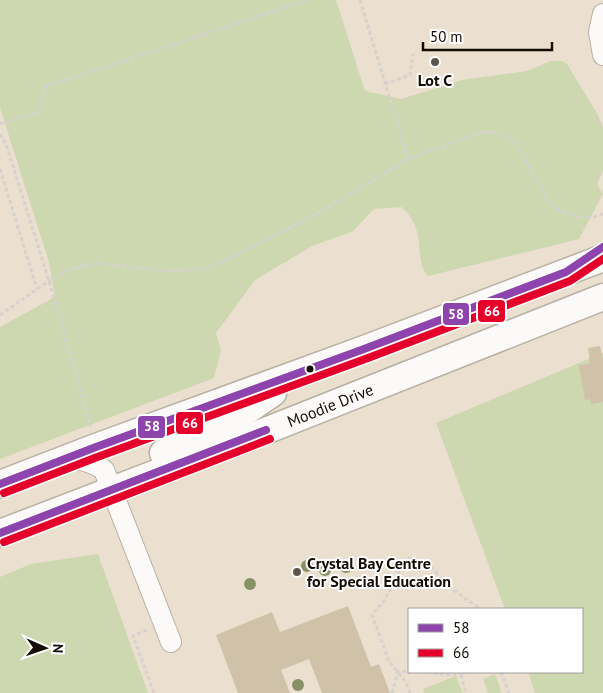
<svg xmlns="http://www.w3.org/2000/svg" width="603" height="693" font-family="'PT Sans',sans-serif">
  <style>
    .green { fill: #cdd7b0 }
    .building { fill: #d0c2a8 }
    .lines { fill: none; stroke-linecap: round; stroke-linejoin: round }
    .minor-casing { stroke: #b8b0a3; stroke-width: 22 }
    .major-casing { stroke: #b8b0a3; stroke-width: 29 }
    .path { stroke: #d6d2cd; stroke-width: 3; stroke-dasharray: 4 2.5; stroke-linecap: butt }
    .minor { stroke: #fcfaf8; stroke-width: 20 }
    .major { stroke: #fcfaf8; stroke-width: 26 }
    .bus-1-casing { stroke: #fff; stroke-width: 11 }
    .bus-2-casing { stroke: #fff; stroke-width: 11 }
    .bus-1 { stroke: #8e44ad; stroke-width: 8 }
    .bus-2 { stroke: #e4002b; stroke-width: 8 }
    .tree { fill: #879067 }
    .poi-dot { fill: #5e564a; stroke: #fff; stroke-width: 2 }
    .bus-dot { fill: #120c03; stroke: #fff; stroke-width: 2 }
    .labels { text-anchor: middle; stroke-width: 4; stroke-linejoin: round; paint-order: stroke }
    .poi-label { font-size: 16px; font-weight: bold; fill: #120c03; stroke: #fff }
    .street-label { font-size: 16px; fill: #120c03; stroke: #fff }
    .line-badge { stroke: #fff; stroke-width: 2 }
    .badge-label { font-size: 14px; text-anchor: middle; font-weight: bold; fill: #fff }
  </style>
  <rect width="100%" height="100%" fill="#ebe0cf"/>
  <!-- green -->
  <path class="green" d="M0,0H336L365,91L401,99L462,80L527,71L551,61H562L567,64L598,115L603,128V171L597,184L603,194L579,239L428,276C412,258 429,230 401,207L374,209L352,232L314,245L255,280L216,333L221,350L214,378L0,459V327L55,297L49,262L0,108Z
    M603,353V693H535L528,672H582V609H505L436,423Z
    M98,554L148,693H0V577L31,564Z
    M495,674L502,693H488L483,679Z
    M456,676L463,693H424L423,689Z"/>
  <!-- building -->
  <path class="building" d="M600,346L603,361V402L591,404L590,399L585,400L579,365L590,364L588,348Z
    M348,606L371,667L379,664L390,693H322L309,659L281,670L290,693H238L216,635L272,612L280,632Z"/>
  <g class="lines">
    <defs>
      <path id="minor" d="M603,14L599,32L603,55
        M67,458C81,459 93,462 104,470L171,642"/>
      <g id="major">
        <path d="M163,453L229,423L273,393"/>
        <path d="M0,484L96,447L364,349L603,258"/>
        <path id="s1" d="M0,533L245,439L603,297"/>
      </g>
    </defs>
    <!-- minor casing -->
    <use href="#minor" class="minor-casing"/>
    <!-- major casing -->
    <use href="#major" class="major-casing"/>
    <!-- path -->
    <path class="path" d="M360,0L408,159
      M385,84L410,75L413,54
      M0,124L39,112L45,87L307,0
      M0,134L7,147L49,281L91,427
      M0,169L37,289
      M0,315L49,281L72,269L95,263L164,271L205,269L235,256L326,209L408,159L479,133L492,132L507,136L515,142L548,200L557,209L578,217L590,218L603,214
      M147,630L133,636L154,693
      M427,672C442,675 455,677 469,672
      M501,672L509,693
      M461,675L466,693
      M392,693L398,672L409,671
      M410,693L406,682L389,661L372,615L384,601L406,558C434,558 431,571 449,586C458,594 468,600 478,607L479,609"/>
    <!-- minor -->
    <use href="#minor" class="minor"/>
    <!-- major -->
    <use href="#major" class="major"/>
    <defs>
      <path id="bus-1" d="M0,484L96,447L364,349L566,272L603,247
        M0,533L266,430"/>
      <path id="bus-2" d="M4,493L100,456L368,358L570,281L603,259
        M4,542L270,439"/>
    </defs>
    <!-- bus-1 casing -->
    <use href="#bus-1" class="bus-1-casing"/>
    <!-- bus-2 casing -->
    <use href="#bus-2" class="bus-2-casing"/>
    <!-- bus-1 -->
    <use href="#bus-1" class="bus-1"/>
    <!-- bus-2 -->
    <use href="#bus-2" class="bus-2"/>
  </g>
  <!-- trees -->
  <g class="tree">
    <circle cx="307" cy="566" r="6"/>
    <circle cx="346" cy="567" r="6"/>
    <circle cx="325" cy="570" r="6"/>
    <circle cx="250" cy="584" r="6"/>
    <circle cx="298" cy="685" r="6"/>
  </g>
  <!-- markers -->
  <g class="poi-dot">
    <circle cx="435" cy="62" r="5"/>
    <circle cx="297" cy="572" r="5"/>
  </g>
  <circle class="bus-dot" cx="310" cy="369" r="4.5"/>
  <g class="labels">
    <!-- poi labels -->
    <g class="poi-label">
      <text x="435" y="86">Lot C</text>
      <text x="307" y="569" text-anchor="start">Crystal Bay Centre<tspan x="307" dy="18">for Special Education</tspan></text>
    </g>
    <!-- street labels -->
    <g class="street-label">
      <text dy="6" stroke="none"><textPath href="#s1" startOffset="354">Moodie Drive</textPath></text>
    </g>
  </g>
  <g class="line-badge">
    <rect x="477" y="299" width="29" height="24" rx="5" fill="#e4002b"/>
    <rect x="442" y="302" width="28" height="24" rx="5" fill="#8e44ad"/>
    <rect x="175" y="411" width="29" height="24" rx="5" fill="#e4002b"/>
    <rect x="137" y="415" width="29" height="24" rx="5" fill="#8e44ad"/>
  </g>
  <g class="badge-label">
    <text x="492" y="316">66</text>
    <text x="456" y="319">58</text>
    <text x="190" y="428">66</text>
    <text x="152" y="431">58</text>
  </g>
  <!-- legend -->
  <rect x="408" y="608" width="175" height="65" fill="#ffffff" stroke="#a09e9a"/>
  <rect x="418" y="624" width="25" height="8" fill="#8e44ad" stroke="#a09e9a"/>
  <text x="453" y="633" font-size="15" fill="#120c03">58</text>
  <rect x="418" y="649" width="25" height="8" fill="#e4002b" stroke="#a09e9a"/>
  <text x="453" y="658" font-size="15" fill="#120c03">66</text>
  <!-- north arrow -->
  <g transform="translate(45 648) rotate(92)" stroke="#ffffff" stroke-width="4" paint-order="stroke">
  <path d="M0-4L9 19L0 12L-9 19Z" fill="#120c03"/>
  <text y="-8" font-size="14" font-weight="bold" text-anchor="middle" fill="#120c03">N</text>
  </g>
  <!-- scale -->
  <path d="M423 42v8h129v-8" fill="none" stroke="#120c03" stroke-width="2.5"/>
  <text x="430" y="42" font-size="15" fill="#120c03" stroke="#ffffff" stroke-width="4" paint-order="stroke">50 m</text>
</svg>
